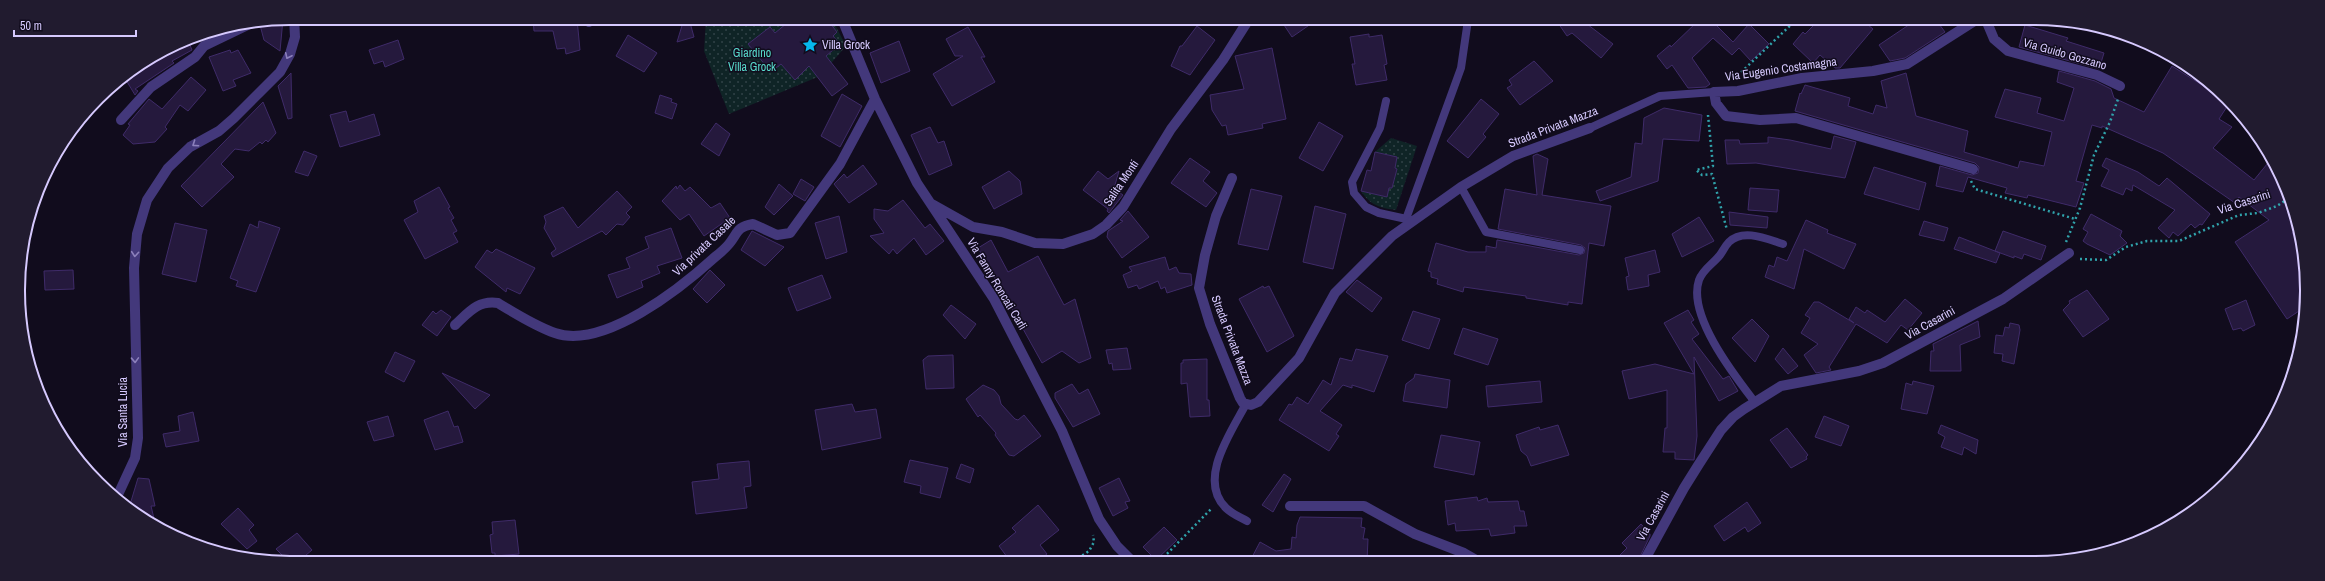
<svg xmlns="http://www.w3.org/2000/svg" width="2325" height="581" font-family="'Archivo Narrow',sans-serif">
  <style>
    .garden { fill: url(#garden-dots) }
    .building { fill: #25193d; stroke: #3f2b69 }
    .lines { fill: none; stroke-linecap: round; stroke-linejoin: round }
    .path { stroke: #30a3ab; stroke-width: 2.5; stroke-dasharray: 2 3; stroke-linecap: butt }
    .service { stroke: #43387b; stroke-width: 8 }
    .minor { stroke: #43387b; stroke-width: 10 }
    .oneway { stroke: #8c80bc }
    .labels { text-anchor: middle; stroke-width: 3; stroke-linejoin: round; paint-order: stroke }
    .poi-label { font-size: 12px; fill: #d6c9fe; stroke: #110c1d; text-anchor: start }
    .park-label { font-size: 12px; fill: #58dacb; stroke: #110c1d }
    .street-label { font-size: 12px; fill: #d6c9fe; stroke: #110c1d }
    .rim { fill: none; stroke: #d6c9fe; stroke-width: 2 }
  </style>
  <defs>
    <pattern id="garden-dots" width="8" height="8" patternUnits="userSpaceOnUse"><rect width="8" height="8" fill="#0f2426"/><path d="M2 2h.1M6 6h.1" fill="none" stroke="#314247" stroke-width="1.8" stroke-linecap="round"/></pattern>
  </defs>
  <rect width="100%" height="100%" fill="#110c1d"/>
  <!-- garden -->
  <path class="garden" d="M706,19H832L846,46L820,76L729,114L704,51Z
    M1391,138L1417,146L1396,210C1380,208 1370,205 1361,191L1386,197L1389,188H1392L1397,169L1395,168L1397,157L1375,152Z"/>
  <!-- building -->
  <path class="building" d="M533,18H554V25L577,19L580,50L566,54L565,48L557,49L553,31H534Z
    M283,19L280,51L264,40L260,25L269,20Z
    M684,19H689L694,37L677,42Z
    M792,19H818L824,26L829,22L837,32L833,36L840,44L826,56L848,84L832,96L809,66L795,80L781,64L771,72L748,44L770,27L775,33Z
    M1280,19H1318L1292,37Z
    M1556,20H1594L1587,24L1613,44L1601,58L1572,33L1567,36Z
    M1699,20H1711L1733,42L1749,24L1769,44L1751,61L1739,48L1732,55L1713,38L1692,58L1710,84L1706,87L1688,88L1672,65L1667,69L1657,56L1670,45L1671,47Z
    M1819,20H1862L1873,29L1840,68H1835L1820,55L1813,63L1793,44L1803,32L1805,34Z
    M1916,20H1936L1945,32L1905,58L1890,61L1879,45Z
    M2025,25L2068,38L2066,41L2104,53L2099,69L2019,47Z
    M1197,26L1215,40L1190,75L1171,66L1180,46H1182Z
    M968,27L985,57H981L995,82L952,106L933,74L963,56H955L946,39Z
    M1369,34V37L1382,35L1387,64L1384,65L1387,80L1356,85L1352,64H1355L1350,37Z
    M628,35L657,53L644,72L616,56Z
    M187,38L192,50L172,61L174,63L135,89L138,91L135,95L126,80L129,78L127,75Z
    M398,40L404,59L385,67L383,61L374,64L369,50Z
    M899,41L910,71L881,83L870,53Z
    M1272,48L1286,119L1262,124L1263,128L1228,135L1226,125L1222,126L1212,110L1210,95L1244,89L1235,56Z
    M230,50L231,53L238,50L251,73L233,80L236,86L223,91L209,57Z
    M1534,61L1553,81L1520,105L1507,88L1512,85L1509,80Z
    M2172,66L2205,87L2209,82L2230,102L2219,119L2232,127L2213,148L2254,180L2272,158L2279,170L2298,220L2299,227L2292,233L2302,248L2306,273L2305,307L2287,319L2235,242L2269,220L2239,197L2235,203L2163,153L2102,126V128L2092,125L2076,181L2084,183L2076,207L2028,195L2027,198L2005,193L2007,188L1968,177L1963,192L1936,186L1940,166L1972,175L1978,173L1979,167L1975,163L1795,111L1800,93L1801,94L1805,85L1850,98L1848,106L1873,114L1876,105L1887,108L1881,81L1906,73L1916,116L1968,131L1964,152L2018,168L2020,161L2044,166L2052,132L1995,117L2005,89L2041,98L2037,113L2064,121L2074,88L2057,82L2059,71L2095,81L2111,89L2114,98L2144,112Z
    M291,73L292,118L288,119L278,86Z
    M191,77L206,90L188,111L180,105L165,127L167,129L155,142L133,144L123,135L130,125L128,124L149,99L162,109Z
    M842,94L862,106L840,147L821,136Z
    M660,95L672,99L671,102L677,104L672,119L655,113Z
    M1481,99L1499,114L1483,134L1486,137L1468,158L1447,141Z
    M263,102L276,133L268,142L266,140L262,144L260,142L249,151L235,149L221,164L234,177L202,207L181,186Z
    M1664,108L1702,115L1699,141L1663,139L1658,181L1600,201L1596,191L1631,177L1635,143L1642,144L1644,118Z
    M346,111L349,122L374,114L380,135L340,147L330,115Z
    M1319,122L1343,136L1323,171L1299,158Z
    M716,123L730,134L719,156L701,144Z
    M930,127L938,143L944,141L952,165L929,175L911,135Z
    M1834,136L1856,142L1845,178L1756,163L1727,164L1725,140H1739L1740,144L1768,143V137L1790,140L1831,149Z
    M304,151L317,156L308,176L295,172Z
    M1375,152L1397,157L1395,168L1397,169L1392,188H1389L1387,197L1361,191L1367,170L1371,171Z
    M1537,154L1548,159L1542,195L1611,206L1604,246L1589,243L1582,304L1568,302V305L1526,298V296L1464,287L1463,292L1437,284L1438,279L1431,277V272L1428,271L1436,243L1468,252H1486V246L1496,248L1497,240L1579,255L1584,253L1585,248L1581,245L1498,229L1505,189L1537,195L1533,156Z
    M1190,158L1210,172L1203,181L1217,193L1206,207L1171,183Z
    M2106,158L2138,172L2159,186L2167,178L2210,214L2202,225L2200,224L2195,228L2191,224L2178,236L2173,232L2169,238L2158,228L2175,210L2133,185L2132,191L2126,188L2123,195L2101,186L2109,170L2102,166Z
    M863,165L877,184L849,203L834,184L844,174L847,178Z
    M1874,167L1926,183L1919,210L1864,194Z
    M1009,171L1020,181L1022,194L994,209L982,187Z
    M1098,171L1108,179L1119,171L1115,185L1122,190L1120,193L1123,195L1109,213L1107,211L1108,209L1083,190Z
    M801,179L814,187L805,201L793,194Z
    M779,184L793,196L774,215L765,207Z
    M680,185L685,191L690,187L711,208L720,203L730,218L704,236L689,214L680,220L662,201L676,186L677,189Z
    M439,187L450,207L448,208L454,218L451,220L457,231L453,233L458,242L425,259L404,220L418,212L414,201Z
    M1750,188L1779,190L1777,212L1748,210Z
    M1251,189L1282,196L1268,250L1238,244Z
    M617,191L632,207L626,213L630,217L623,225L617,224L606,235L602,231L553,257L551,253L556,249L544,228L546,222L544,216L563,207L578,228Z
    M903,200L925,228L930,224L944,241L926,255L914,238L897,254L893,249L889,254L870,236L884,233L874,219V209L888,211Z
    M1315,206L1346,214L1333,269L1303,262Z
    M1128,211L1149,237L1122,258L1107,237L1108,231L1123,221L1120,220Z
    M1729,212L1768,217L1767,228L1730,225Z
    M2091,214L2122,231L2120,236L2127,243L2110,255L2087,244L2083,241L2088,232L2083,229Z
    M839,216L847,252L826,259L815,223Z
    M1699,217L1714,241L1682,257L1672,234Z
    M1806,220L1828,230L1827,233L1856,244L1844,269L1804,249L1794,289L1765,277L1769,265L1774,267L1777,257L1787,261Z
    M259,221L280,228L256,292L236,286L238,281L230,278L250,224L258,228Z
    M1924,221L1948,228L1944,241L1919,235Z
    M175,223L207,230L196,282L162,274Z
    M671,228L682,258L657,266L660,273L641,281L643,287L617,298L608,275L630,268L626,258L649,248L645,237Z
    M752,231L784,247L765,266L741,250Z
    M2003,231L2046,246L2041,260L2024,254L2022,259L2014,256V258L1995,251Z
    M1959,237L2000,253L1996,263L1954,249Z
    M991,240L1008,272L1038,256L1064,305L1075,299L1091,358L1079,363L1062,351L1042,363L978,248Z
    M496,249L535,268L520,294L507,288L506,292L475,267L487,250L492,253Z
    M1655,250L1660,272L1648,275L1649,286L1628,290L1626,277L1629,276L1625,258Z
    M1165,257L1169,270L1176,267L1179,273L1191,274L1192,285L1167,293L1165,287L1161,289L1158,281L1139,289L1137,285L1128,288L1123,275L1132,271L1129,267Z
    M73,270L74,289L45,290L44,271Z
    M710,270L725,285L707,303L693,289Z
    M822,275L831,298L797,311L788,288Z
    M1357,280L1382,298L1372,312L1346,292Z
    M1263,286L1264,288L1269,286L1294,336L1267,352L1239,299Z
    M2087,290L2109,319L2083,337L2063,310L2070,303L2069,301Z
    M1905,299L1922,313L1908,330L1901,325L1887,343L1856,324L1829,367L1831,370L1816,373L1804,355L1818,344L1801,333L1810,318L1805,315L1814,302H1819L1854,323L1849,319L1856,307L1865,313L1867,310L1885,322Z
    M2246,300L2255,325L2243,331L2241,328L2233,330L2225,309Z
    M951,305L976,324L965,339L943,315Z
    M441,310L451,317L437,336L422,325L433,311L436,314Z
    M1688,310L1694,320L1691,322L1699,334L1692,339L1723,379L1729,376L1738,391L1719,401L1694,357L1697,436L1694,460L1675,459V452H1663L1665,428H1667V390L1629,399L1622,371L1655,364L1694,374L1664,323Z
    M1413,311L1440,319L1429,349L1402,340Z
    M1752,319L1769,336L1755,362L1732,338Z
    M1978,321L1980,337L1960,345L1961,371H1930L1931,351H1934L1933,344Z
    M2010,323L2019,325L2020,330L2014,364L2002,361L2003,354L1994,353L1996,335L2003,336L2005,327L2009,328Z
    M1463,328L1498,339L1488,365L1454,354Z
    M1127,348L1131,369L1113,370L1112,363L1109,364L1106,350Z
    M1783,348L1798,366L1788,374L1775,359Z
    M1356,349L1388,356L1374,392L1352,385V388L1343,385L1320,411L1342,425L1336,434L1339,436L1329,451L1279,420L1289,404L1292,405L1297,397L1308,404L1323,380L1331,385L1340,358L1352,361Z
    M395,352L415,361L404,382L385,372Z
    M953,355L954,388L926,389L923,360L928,356Z
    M1207,359V400H1209L1210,416L1190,417L1187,383L1181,384V363H1183V360Z
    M442,373L490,395L475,409Z
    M1415,374L1450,380L1447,408L1403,401L1406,384L1414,378Z
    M1540,381L1542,402L1488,407L1486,386Z
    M1913,381L1934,386L1927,414L1901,409L1906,383L1912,385Z
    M1072,384L1079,394L1088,389L1100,414L1073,427L1055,398V393Z
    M983,385L994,390L999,396L1001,404L1015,419L1018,420L1024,415L1041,436L1014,456L1009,455L995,435L996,433L980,415L978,417L966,399Z
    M852,404L855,412L876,409L881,438L822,450L815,410Z
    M448,411L454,427L458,426L463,442L435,450L424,420Z
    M193,412L199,441L166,447L163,434L180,431L178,416Z
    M388,416L394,436L374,441L367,422Z
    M1824,416L1849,426L1841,446L1815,437Z
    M1558,425L1569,455L1531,466L1527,456L1521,451L1516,435L1539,427L1540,430Z
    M1941,425L1978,440L1976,454L1964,447L1962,455L1941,447L1945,437L1938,433Z
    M1787,428L1808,455L1806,457L1807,459L1791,468L1770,440Z
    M1441,435L1480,442L1474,475L1434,467Z
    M910,460L948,468L940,498L920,493L921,486L904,482Z
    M749,461L751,486L744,487L747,508L696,514L692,482L719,479L717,464Z
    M961,464L974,469L970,483L956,478Z
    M1284,474L1291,479L1273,512L1262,505Z
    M138,478L149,479L155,506H151L156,527L129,508Z
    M1119,478L1130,501L1125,502L1128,508L1113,516L1099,488Z
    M1477,497L1478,501L1487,498L1488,502L1518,501L1520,511H1524L1527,526H1514L1515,533L1491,536L1489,529L1456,531L1455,523L1448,525L1445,501Z
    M1747,502L1761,523L1748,532L1745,527L1724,541L1714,526Z
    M1038,505L1059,530L1040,545L1047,554L1038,561H1010L999,546L1016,532L1012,528Z
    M238,508L254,525L249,530L257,541L247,549L221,524Z
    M1300,517L1362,518L1361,527L1365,528L1363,539H1368L1367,561H1250L1260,542L1276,551L1291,549L1292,537L1296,538L1297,525Z
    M515,520L519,554L495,556V553H492L490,535L493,534L492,522Z
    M1641,524L1650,534V536L1638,561H1614L1627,548L1622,543Z
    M1164,527L1177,540L1156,560L1143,547Z
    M297,533L312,550L299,561H288L276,549Z"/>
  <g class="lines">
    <!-- path -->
    <path class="path" d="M1608,22L1620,20
      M1734,79L1796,20
      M1708,115L1713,166L1696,170L1702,175L1712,174L1727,230
      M1971,181L1975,189L2075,219
      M2066,242L2080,208L2094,155L2110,122L2118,99
      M2080,259L2106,260L2126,247L2147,241H2179L2239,215L2258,213L2277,206L2289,198
      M1074,561L1089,551L1094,542L1093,535
      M1160,561L1212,508"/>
    <!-- service -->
    <path class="service" d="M1386,101L1380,128L1352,182L1354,193L1366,207L1379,213L1411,220
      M1590,128L1660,96L1714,92
      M1461,187L1486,232L1580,250
      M1406,219L1461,68L1468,20
      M1754,401C1734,375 1687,315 1699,280C1703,269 1713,264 1720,255C1723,251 1725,246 1729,242C1743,228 1767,239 1783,244
      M1246,404C1231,432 1197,480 1226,508C1232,514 1240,517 1247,521"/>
    <!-- minor -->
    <path class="minor" d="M842,19L875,99L917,183L994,299L1062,431L1099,519L1117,546L1132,561
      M1986,20L1994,39L2008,51L2097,75L2120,86
      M589,22L591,18
      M121,120L151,87L195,57L204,46L254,22
      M1973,169L1796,118L1760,120L1726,116L1716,103L1714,92L1738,91L1802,78L1873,71L1907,64L1976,20
      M1232,178L1216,216L1205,255L1199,288L1210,324L1240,398L1243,403L1251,405L1258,402L1299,358L1335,293L1392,236L1461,187L1513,156L1590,128
      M932,204L973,227L1002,232L1035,243L1063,244L1093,234L1106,225L1123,207L1171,129L1223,60L1249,19
      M455,325C469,312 478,300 498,303C516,314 535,326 555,333C604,350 682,287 715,257C720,253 725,249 729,244C738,233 736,227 753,224L777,235L790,233L840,164L875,99
      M116,499L135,458L138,438L134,268L137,234L147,200L168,168L190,147L219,131L234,118L280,72L290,54L295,37L294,18
      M1290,506H1364L1415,534L1464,553L1478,561
      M1644,561L1684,488L1699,464L1721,430L1733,417L1744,409L1781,386L1859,371L1883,363L2003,299L2069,253"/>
  </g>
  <!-- one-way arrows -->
  <defs><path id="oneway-chevron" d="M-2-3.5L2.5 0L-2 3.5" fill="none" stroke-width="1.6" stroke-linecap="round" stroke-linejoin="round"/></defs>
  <g class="oneway">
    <use href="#oneway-chevron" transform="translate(288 56) rotate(115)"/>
    <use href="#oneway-chevron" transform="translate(195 144) rotate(146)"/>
    <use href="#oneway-chevron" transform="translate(135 254) rotate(95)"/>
    <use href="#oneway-chevron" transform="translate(135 360) rotate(88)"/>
  </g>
  <!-- icons -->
  <defs>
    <symbol id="sight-bare" viewBox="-9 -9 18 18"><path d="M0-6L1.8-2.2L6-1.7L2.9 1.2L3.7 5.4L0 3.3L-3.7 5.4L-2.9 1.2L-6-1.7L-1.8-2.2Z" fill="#06b8ed" stroke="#110c1d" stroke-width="2.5" paint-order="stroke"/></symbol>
  </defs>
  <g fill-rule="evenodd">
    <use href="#sight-bare" x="799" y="34" width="22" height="22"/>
  </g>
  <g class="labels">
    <!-- poi labels -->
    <g class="poi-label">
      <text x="822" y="49">Villa Grock</text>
    </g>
    <!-- park labels -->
    <g class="park-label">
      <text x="752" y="57">Giardino<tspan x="752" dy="14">Villa Grock</tspan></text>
    </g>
    <!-- street labels -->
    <g class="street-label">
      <text transform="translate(2065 54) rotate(16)" y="4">Via Guido Gozzano</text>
      <text transform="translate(1781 69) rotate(-8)" y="4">Via Eugenio Costamagna</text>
      <text transform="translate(1553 127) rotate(-21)" y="4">Strada Privata Mazza</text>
      <text transform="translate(1121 183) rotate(-56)" y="4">Salita Monti</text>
      <text transform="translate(2244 202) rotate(-18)" y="4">Via Casarini</text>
      <text transform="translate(704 246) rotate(-43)" y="4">Via privata Casale</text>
      <text transform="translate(997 284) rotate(59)" y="4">Via Fanny Roncati Carli</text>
      <text transform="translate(1930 323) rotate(-29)" y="4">Via Casarini</text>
      <text transform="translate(1232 340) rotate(69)" y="4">Strada Privata Mazza</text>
      <text transform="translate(123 412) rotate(-90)" y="4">Via Santa Lucia</text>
      <text transform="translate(1653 516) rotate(-61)" y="4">Via Casarini</text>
    </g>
  </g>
  <!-- crop -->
  <path d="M0 0H2325V581H0ZM290 25H2035A265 265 0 0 1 2300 290V291A265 265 0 0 1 2035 556H290A265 265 0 0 1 25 291V290A265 265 0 0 1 290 25Z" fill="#211b2f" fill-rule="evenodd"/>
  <path class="rim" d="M290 25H2035A265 265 0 0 1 2300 290V291A265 265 0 0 1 2035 556H290A265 265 0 0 1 25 291V290A265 265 0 0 1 290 25Z"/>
  <!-- scale -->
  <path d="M14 30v6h122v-6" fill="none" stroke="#d6c9fe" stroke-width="2"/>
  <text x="20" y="30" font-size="12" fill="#d6c9fe" stroke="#110c1d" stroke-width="3" paint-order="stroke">50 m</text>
</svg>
